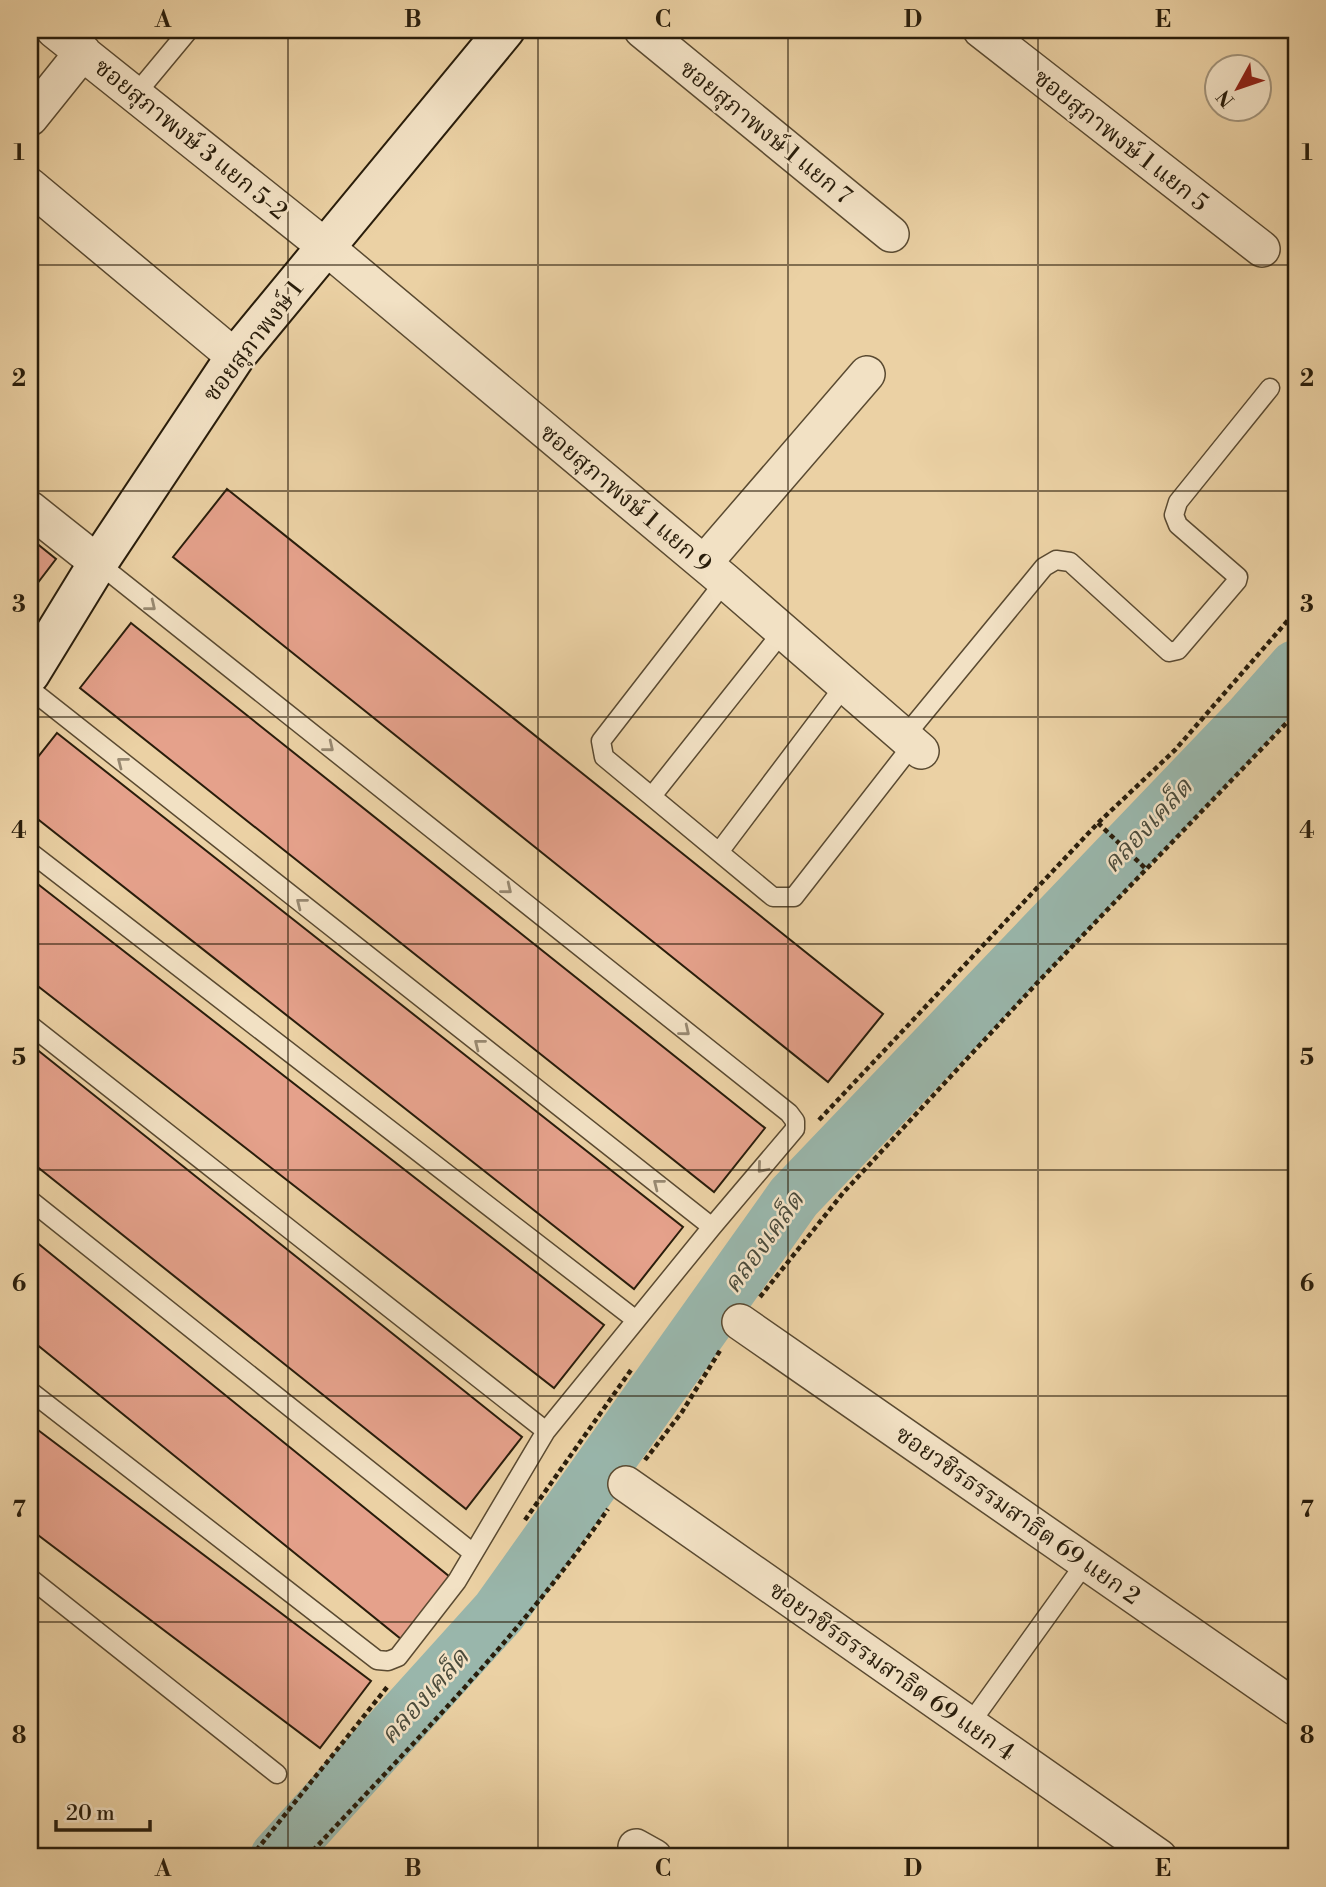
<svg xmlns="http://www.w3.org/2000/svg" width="1326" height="1887" font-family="'Libre Bodoni','Noto Serif Thai',serif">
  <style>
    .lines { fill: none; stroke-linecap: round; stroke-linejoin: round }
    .river { stroke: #99b6ab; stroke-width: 56 }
    .building { fill: #e5a18b; stroke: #291d0b; stroke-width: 2 }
    .lane-casing { stroke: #5a4a31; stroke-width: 21 }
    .street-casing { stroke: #5a4a31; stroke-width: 38 }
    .secondary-casing { stroke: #291d0b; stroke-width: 42 }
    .path { stroke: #291d0b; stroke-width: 4.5; stroke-dasharray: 5 3.5; stroke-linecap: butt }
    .lane { stroke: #f2e1c4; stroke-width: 18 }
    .street { stroke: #f2e1c4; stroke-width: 35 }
    .secondary { stroke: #f2e1c4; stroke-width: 38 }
    .oneway { stroke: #988971 }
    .grid { fill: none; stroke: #291d0b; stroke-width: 2; stroke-opacity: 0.55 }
    .labels { text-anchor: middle; stroke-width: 5; stroke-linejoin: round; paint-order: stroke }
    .street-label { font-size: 24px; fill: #291d0b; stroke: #f2e1c4 }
    .water-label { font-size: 26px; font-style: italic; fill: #4b4b3b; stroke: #f2e1c4 }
    .neatline { fill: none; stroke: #291d0b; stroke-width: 2.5 }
    .grid-label { font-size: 23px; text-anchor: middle; font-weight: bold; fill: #291d0b }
  </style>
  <rect width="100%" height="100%" fill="#ebd1a4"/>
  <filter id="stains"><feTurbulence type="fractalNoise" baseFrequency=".00286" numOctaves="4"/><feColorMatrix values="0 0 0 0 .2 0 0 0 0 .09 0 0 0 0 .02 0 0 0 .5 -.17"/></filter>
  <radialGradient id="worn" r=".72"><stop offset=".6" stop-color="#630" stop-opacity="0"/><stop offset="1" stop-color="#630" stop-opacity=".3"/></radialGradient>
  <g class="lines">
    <!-- river -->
    <path class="river" d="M278,1857L499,1612L794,1197L1251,719L1296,668"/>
  </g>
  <!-- building -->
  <path class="building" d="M227,489L883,1014L828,1082L173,557Z
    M30,538L56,559L30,593Z
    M131,623L765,1128L714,1192L80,688Z
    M57,733L683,1227L634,1289L30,813V767Z
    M30,878L604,1325L554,1388L30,980Z
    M30,1044L522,1437L466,1509L30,1161Z
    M30,1237L450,1577L401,1639L30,1339Z
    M30,1424L371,1681L320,1748L30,1529Z"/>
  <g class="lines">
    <defs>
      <path id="lane" d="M135,95L189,30
        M725,581L601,741L604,757L773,897H794L914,743
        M30,689L712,1227
        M905,736L1044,567L1056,560L1070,562L1169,652L1178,650L1237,581L1238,577L1178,525L1174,515L1178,502L1270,388
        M652,796L783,631
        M30,852L636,1320
        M719,852L845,685
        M30,1025L546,1431
        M30,1200L473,1553
        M30,1391L377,1660L388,1661L398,1657L457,1581L546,1431L712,1227L795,1129V1121L789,1113L98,563
        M30,1578L277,1774
        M969,1725L1086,1562"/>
      <path id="street" d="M54,30L327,248L725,581L921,751
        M642,30L891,234
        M981,30L1262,249
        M30,118L83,52
        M30,186L235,357
        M30,509L98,563
        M704,563L867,374
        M740,1322L1296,1708
        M626,1484L1159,1857
        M636,1847L654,1857"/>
      <path id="secondary" d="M30,674L98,563L235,357L505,30"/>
    </defs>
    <!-- lane casing -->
    <use href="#lane" class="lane-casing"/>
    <!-- street casing -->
    <use href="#street" class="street-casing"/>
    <!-- secondary casing -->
    <use href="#secondary" class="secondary-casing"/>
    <!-- path -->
    <path class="path" d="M1098,823L1146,869
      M819,1120L1098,823L1175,750L1296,611
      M760,1297L843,1193L1038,982L1296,713
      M645,1460L682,1412L721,1349
      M525,1520L631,1370
      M251,1857L388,1686
      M307,1857C411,1745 521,1635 608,1509"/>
    <!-- lane -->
    <use href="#lane" class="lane"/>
    <!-- street -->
    <use href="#street" class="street"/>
    <!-- secondary -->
    <use href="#secondary" class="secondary"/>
  </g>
  <!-- one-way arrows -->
  <defs><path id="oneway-chevron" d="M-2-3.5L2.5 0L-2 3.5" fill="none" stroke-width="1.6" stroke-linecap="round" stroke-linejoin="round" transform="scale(1.75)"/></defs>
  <g class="oneway">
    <use href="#oneway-chevron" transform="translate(151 606) rotate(39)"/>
    <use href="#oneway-chevron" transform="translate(329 747) rotate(39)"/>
    <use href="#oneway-chevron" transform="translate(122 762) rotate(-142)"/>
    <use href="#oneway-chevron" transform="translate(507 889) rotate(39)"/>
    <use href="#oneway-chevron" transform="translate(301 903) rotate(-142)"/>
    <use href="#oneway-chevron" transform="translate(685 1031) rotate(39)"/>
    <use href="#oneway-chevron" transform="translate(479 1044) rotate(-142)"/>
    <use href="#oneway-chevron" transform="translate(762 1168) rotate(130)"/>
    <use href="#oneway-chevron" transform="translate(658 1184) rotate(-142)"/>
  </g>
  <!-- grid -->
  <path class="grid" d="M288,30V1857M538,30V1857M788,30V1857M1038,30V1857M30,265H1296M30,491H1296M30,717H1296M30,944H1296M30,1170H1296M30,1396H1296M30,1622H1296"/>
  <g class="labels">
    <!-- street labels -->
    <g class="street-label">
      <text transform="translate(766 132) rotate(39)" y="8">ซอยสุภาพงษ์ 1 แยก 7</text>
      <text transform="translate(191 139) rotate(39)" y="8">ซอยสุภาพงษ์ 3 แยก 5-2</text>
      <text transform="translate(1121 140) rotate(38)" y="8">ซอยสุภาพงษ์ 1 แยก 5</text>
      <text transform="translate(253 341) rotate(-52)" y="8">ซอยสุภาพงษ์ 1</text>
      <text transform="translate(626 498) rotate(40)" y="8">ซอยสุภาพงษ์ 1 แยก 9</text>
      <text transform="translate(1018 1515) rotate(35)" y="8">ซอยวชิรธรรมสาธิต 69 แยก 2</text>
      <text transform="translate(892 1671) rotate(35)" y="8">ซอยวชิรธรรมสาธิต 69 แยก 4</text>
    </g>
    <!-- water labels -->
    <g class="water-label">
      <text transform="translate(1147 825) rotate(-47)" y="9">คลองเคล็ด</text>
      <text transform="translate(763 1242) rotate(-54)" y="9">คลองเคล็ด</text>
      <text transform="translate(424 1696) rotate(-48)" y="9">คลองเคล็ด</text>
    </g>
  </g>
  <!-- margin -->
  <rect width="1326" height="1887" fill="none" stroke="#ebd1a4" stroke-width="77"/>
  <!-- north arrow -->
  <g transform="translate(1238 88) rotate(230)"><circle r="33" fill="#f2e1c4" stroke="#a2937a" stroke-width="2"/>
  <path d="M0-5L12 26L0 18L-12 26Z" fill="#8f2418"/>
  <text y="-10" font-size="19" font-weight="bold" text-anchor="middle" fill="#291d0b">N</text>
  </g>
  <!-- scale -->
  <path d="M56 1820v10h94v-10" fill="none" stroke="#291d0b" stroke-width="3.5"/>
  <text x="66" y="1820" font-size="21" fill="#291d0b" stroke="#f2e1c4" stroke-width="5" paint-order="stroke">20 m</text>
  <rect x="38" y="38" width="1250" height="1810" class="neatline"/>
  <g class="grid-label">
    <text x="163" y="27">A</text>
    <text x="413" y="27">B</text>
    <text x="663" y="27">C</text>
    <text x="913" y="27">D</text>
    <text x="1163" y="27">E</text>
    <text x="19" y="160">1</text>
    <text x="1307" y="160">1</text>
    <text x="19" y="386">2</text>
    <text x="1307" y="386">2</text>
    <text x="19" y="612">3</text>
    <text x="1307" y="612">3</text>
    <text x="19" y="838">4</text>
    <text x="1307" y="838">4</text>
    <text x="19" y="1065">5</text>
    <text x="1307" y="1065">5</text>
    <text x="19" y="1291">6</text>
    <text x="1307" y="1291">6</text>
    <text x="19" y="1517">7</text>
    <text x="1307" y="1517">7</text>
    <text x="19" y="1743">8</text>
    <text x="1307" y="1743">8</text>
    <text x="163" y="1876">A</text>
    <text x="413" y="1876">B</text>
    <text x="663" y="1876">C</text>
    <text x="913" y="1876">D</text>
    <text x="1163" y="1876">E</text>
  </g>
  <rect width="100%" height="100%" filter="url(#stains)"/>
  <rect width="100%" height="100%" fill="url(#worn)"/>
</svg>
